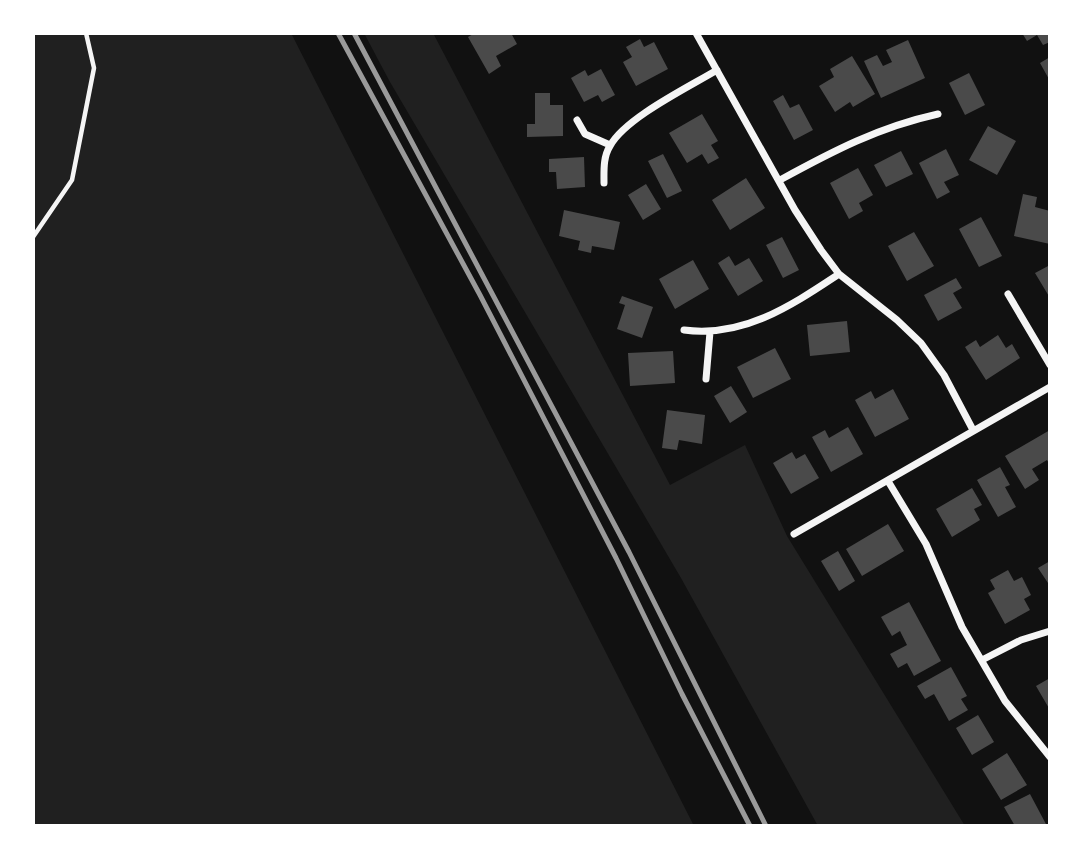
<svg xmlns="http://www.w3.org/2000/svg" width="1083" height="859" font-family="Inter,sans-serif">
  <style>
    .green { fill: #202020 }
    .building { fill: #4a4a4a }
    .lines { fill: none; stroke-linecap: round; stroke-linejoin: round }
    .path { stroke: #f5f5f5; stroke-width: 4.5 }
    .minor { stroke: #f5f5f5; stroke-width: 7 }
    .rail { stroke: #9a9a9a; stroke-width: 5 }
  </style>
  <rect width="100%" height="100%" fill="#111"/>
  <!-- green -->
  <path class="green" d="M33,33H291L694,826H33Z
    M364,33H433L670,485L745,445L787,536L965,826H818L681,578L390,82Z"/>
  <!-- building -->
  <path class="building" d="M475,33H511L517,44L496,56L501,66L489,74L468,37Z
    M1022,33H1050V42L1043,45L1037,35L1027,41Z
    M640,39L644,47L654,42L668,69L636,86L623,62L632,57L626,47Z
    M908,40L925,78L881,98L864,61L877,55L883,66L892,62L886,50Z
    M852,56L875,94L853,107L850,102L835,112L819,86L834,77L830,69Z
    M1050,57V81L1040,63Z
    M601,69L615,95L602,102L598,95L584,102L571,78L585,70L588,76Z
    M969,73L985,105L965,115L949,83Z
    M535,93H550V105H563V136L527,137V124H535Z
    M783,95L790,108L799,104L813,130L794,140L773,101Z
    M702,114L718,141L711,145L719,158L708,164L702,154L687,163L669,133Z
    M988,126L1016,141L997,175L969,160Z
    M946,149L959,175L944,182L950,192L937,199L919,163Z
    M901,151L913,174L886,187L874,165Z
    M663,154L682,191L667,198L648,161Z
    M584,157L585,187L557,189L556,172H549V159Z
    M858,168L873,195L859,203L863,211L849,219L830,183Z
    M746,178L765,208L730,230L712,200Z
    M646,184L661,209L643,220L628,195Z
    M1023,194L1037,197L1035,207L1050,211V244L1014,236Z
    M564,210L620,222L614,250L592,246L591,253L578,250L580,241L559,236Z
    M981,217L1002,256L979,267L959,229Z
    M914,232L934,266L907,281L888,246Z
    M782,237L799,270L783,278L766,245Z
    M729,256L735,266L749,258L763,281L738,296L718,263Z
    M693,260L709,289L675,309L659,279Z
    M1050,265V298L1035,273Z
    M956,278L962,288L953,293L962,308L938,321L924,295Z
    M622,296L653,307L642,338L617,329L625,305L619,303Z
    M847,321L850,352L810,356L807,325Z
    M998,335L1006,348L1012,344L1020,358L986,380L965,347L976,340L980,347Z
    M775,348L791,379L753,398L737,367Z
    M673,351L675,383L630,386L628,353Z
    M731,386L747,412L730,423L714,396Z
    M893,389L909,419L875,437L855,400L871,391L875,399Z
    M667,410L705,415L702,444L679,440L677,450L662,448Z
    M848,427L863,454L831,472L812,437L825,430L829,438Z
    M1050,430V465L1047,460L1032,469L1039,480L1025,489L1005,456Z
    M792,452L796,459L805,454L819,478L791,494L773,463Z
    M1000,467L1010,485L1005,487L1016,507L998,517L977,480Z
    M972,488L982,505L974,509L980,520L952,537L936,509Z
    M888,524L904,551L862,576L846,549Z
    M838,551L855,581L839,591L821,561Z
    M1050,561V586L1038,568Z
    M1008,570L1014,581L1022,577L1031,595L1024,599L1030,610L1005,624L988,593L995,589L990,580Z
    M909,602L941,661L914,676L907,663L898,668L890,654L907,645L900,631L892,636L881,617Z
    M951,667L967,696L961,699L968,710L949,721L934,694L925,699L917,686Z
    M1050,678V710L1036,686Z
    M978,715L994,742L972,755L956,728Z
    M1007,753L1027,785L1001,800L982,769Z
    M1030,794L1047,826H1015L1004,807Z"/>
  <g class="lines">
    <!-- path -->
    <path class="path" d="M33,237L72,180L94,68L86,33"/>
    <!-- minor -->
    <path class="minor" d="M696,33L795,210L821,250L839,274L897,320L921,343L944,375L973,430
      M577,120L585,134L610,145
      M780,180C833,151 879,127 938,114
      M604,183C604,171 603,157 610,146C625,118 689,87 717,70
      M1008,294L1050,365
      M684,330C744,338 792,305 839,274
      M706,379L710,332
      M888,481L926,544L962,627L1005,701L1050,757
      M794,534L1050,387
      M982,660L1021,640L1050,631"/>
    <!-- rail -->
    <path class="rail" d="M338,33L480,295L616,558L682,694L750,826
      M354,33L629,552L766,826"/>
  </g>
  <!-- border -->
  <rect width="1083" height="859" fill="none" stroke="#ffffff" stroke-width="70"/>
</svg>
